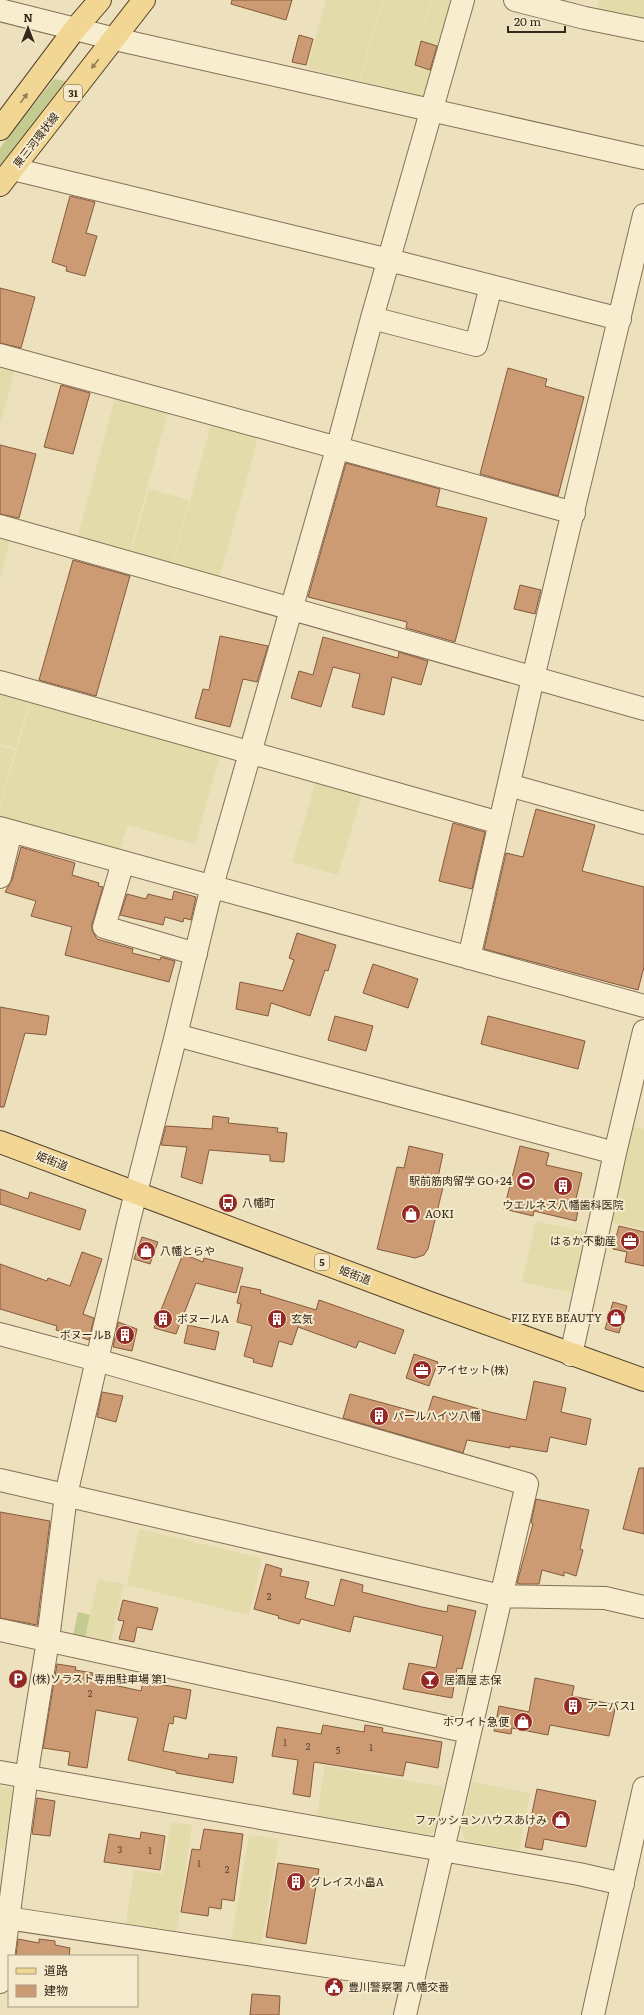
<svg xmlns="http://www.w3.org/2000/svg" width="644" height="2015" font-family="Literata,'Noto Sans JP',serif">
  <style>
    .farmland { fill: #e3dbaa }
    .green { fill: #c3cb91 }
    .building { fill: #cc9a73; stroke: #845a3c }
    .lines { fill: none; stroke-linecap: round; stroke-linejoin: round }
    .minor-casing { stroke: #857056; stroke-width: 24 }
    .major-casing { stroke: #523e2b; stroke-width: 24 }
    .minor { stroke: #f9edd0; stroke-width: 22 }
    .major { stroke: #f2d693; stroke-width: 22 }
    .oneway { fill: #937f57 }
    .labels { text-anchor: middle; stroke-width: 4; stroke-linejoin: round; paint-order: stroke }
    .number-label { font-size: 9px; fill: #5a4431 }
    .shield { fill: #f5eacc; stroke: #6e6250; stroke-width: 1 }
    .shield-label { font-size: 10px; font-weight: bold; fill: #34281b }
    .street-label { font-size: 11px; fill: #34281b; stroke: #f5eacc }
    .poi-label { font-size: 11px; fill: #34281b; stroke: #f5eacc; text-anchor: start }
  </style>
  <rect width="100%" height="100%" fill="#ede0bd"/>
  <!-- farmland -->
  <path class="farmland" d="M326,0H382L359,81L307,68Z
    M383,0H431L414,61L432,0H455L427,97L360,81Z
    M599,0H644V23L597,12Z
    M0,360L16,365L0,425Z
    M116,394L169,408L129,555L77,540Z
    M212,421L259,434L219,579L172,566Z
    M149,489L189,500L171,567L130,556Z
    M0,539L10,541L0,580Z
    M0,688L31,697L16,748L0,744Z
    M32,698L221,752L195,844L128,825L140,783L119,854L0,819V807Z
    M0,746L15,750L0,804Z
    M317,778L363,791L338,875L292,862Z
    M632,1126L644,1129V1229L611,1222Z
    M536,1221L587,1232L573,1293L522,1282Z
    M139,1529L262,1558L249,1615L127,1585Z
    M98,1579L124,1584L110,1644L85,1639Z
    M325,1766L444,1787L436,1831L429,1835L317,1815Z
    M472,1782L530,1793L519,1851L466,1841L461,1831Z
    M0,1786L11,1788L16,1797L8,1850L0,1849Z
    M171,1822L192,1825L176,1936L125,1929L134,1870L163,1874Z
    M249,1835L279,1839L261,1946L231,1941Z"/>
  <!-- green -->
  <path class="green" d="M54,79L70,82L0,174V148Z
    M78,1612L90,1615L85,1638L73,1635Z"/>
  <!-- building -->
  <path class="building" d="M232,0H292L286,20L231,4Z
    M299,35L313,39L306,65L292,62Z
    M421,41L437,46L430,70L415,65Z
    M70,196L95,202L86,233L97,236L85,276L66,271L67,267L52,262Z
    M0,288L35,297L21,348L0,343Z
    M508,368L547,379L545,386L584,397L558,496L480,474Z
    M61,385L90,393L73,454L44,447Z
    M0,445L36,454L19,518L0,514Z
    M346,463L440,489L436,506L487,518L455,642L406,628L407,622L308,597Z
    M73,560L130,576L96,696L39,680Z
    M520,585L541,590L535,614L514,609Z
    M220,636L268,646L257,682L243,679L230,727L195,718L203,689L209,690Z
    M323,637L398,658L399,652L428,661L421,685L392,677L384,715L352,707L360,674L333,667L321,707L291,698L299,671L313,675Z
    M536,809L595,825L582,871L644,887V967L638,990L484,949L506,853L523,857Z
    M453,823L485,832L472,889L439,881Z
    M21,847L75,863L72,875L99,883L98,886L103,887L92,924V930L97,939L133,949L132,953L160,960L161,957L175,961L169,982L65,955L72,927L31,916L36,901L5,892L12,880Z
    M174,891L196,897L191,920L184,918L183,922L165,917L163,925L120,915L127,894L146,899L148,894L172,900Z
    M297,933L336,945L328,971L325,970L310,1016L271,1003L268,1016L236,1009L240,982L283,991L294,960L289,958Z
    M373,964L418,979L408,1008L363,993Z
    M0,1007L49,1016L46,1035L25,1033L4,1107H0Z
    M335,1016L373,1026L366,1051L328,1040Z
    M488,1016L585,1041L578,1069L481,1044Z
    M213,1116L229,1118L228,1123L278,1128L277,1132L287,1133L284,1162L270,1161V1155L209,1150L202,1184L181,1177L187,1147L161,1145L166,1126L212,1129Z
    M409,1146L443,1154L438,1177L445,1179L428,1249L424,1255L415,1258L377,1249L397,1167L404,1168Z
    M520,1146L549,1153L546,1165L582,1173L576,1199L580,1200L576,1221L534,1211L533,1216L504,1209Z
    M0,1189L28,1199L30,1192L86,1210L80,1230L0,1204Z
    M619,1226L644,1232V1266L625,1262L627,1252L613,1249Z
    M142,1237L158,1242L150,1264L134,1259Z
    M82,1252L102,1259L83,1314L94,1318L89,1340L56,1330L57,1326L0,1309V1264L47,1281L48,1278L70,1286Z
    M183,1254L203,1262L204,1258L243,1268L236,1293L196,1283L176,1334L154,1328Z
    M241,1286L261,1290L260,1293L316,1310L319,1300L404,1330L395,1354L359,1341L356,1348L298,1327L292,1345L279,1341L272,1367L253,1362L254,1359L244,1356L252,1326L237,1322L241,1304L237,1303Z
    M613,1302L627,1306L619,1333L605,1329Z
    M118,1322L137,1329L132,1351L113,1347Z
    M188,1325L219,1332L215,1350L184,1343Z
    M414,1354L438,1362L429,1386L406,1378Z
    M534,1381L566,1388L561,1412L591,1419L586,1445L550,1437L547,1452L510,1446V1448L467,1440L463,1453L343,1418L350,1394L427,1415L433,1396L490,1412L526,1420Z
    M102,1392L123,1396L116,1422L97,1417Z
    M639,1468H644V1534L623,1529Z
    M536,1499L589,1510L580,1549L583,1550L576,1576L564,1572V1576L542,1570L539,1584H520L517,1583L533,1524L531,1523Z
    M0,1512L50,1521L37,1625L0,1618Z
    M266,1564L282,1569L280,1576L309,1582L305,1598L334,1606L341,1579L363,1585L362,1592L422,1607L447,1612L448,1605L476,1611L462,1669L457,1668L452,1698L403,1689L409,1663L436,1668L443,1636L354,1616L350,1632L301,1619L299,1624L278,1618L279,1616L254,1609Z
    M123,1600L158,1608L152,1630L137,1627L134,1642L119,1639L124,1621L118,1620Z
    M57,1664L76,1667L75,1670L93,1673L91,1680L141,1691L143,1681L191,1690L186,1719L174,1716L173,1724L169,1723L163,1751L208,1759L209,1754L237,1757L233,1783L176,1773V1771L128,1760L138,1718L96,1710L87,1768L68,1765L70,1752L43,1748Z
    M535,1678L574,1686L572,1696L616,1705L609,1736L550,1725L548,1735L512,1728L511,1734L494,1731L499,1706L529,1712Z
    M323,1725L364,1732L365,1725L383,1728L382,1732L442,1742L438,1768L406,1762L403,1776L314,1762L310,1797L293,1794L298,1760L272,1756L277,1727L321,1734Z
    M537,1789L596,1801L586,1847L544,1839L542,1850L525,1847Z
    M37,1798L55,1801L50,1836L32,1834Z
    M204,1829L243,1834L234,1901L222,1899L221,1909L209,1907L208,1916L181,1912L192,1849L200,1850Z
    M141,1832L165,1836L160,1870L104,1862L109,1834L140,1839Z
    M278,1863L319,1869L306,1944L266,1937Z
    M18,1939L39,1943V1939L55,1941V1945L70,1948L69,1956H16Z
    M252,1994L280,1996L279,2015H250Z"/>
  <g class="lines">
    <defs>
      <path id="minor" d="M515,0L585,18L644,30
        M0,10L115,39L644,158
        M13,169L389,260L620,319
        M372,318L476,345L491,286
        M0,355L574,513
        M0,526L644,709
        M0,682L500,823
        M509,785L644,823
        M0,828L644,1006
        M123,862L104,927L196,954
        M0,877L11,831
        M469,958L533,678L644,215
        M176,1035L615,1153
        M0,1334L97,1360L527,1484L405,2015
        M571,1355L615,1153L644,1031
        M0,1480L501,1596L605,1598L644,1607
        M0,1630L469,1732
        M0,1772L579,1874L623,1884
        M0,1917L413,1979
        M0,1982L29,1759L48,1640L66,1495L129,1220L176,1035L212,886L337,449L372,318L463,0
        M593,2015L644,1788"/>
      <path id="major" d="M0,129L75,29L100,0
        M0,185L144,0
        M0,1142L430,1303L644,1380"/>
    </defs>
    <!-- minor casing -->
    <use href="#minor" class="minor-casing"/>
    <!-- major casing -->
    <use href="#major" class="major-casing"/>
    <!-- minor -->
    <use href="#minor" class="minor"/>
    <!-- major -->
    <use href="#major" class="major"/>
  </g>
  <!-- one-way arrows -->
  <defs><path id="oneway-solid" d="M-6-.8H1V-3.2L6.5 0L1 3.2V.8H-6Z"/></defs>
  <g class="oneway">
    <use href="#oneway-solid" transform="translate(95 64) rotate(129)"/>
    <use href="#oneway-solid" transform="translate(24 98) rotate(-53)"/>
  </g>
  <!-- icons -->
  <defs>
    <symbol id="stadium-disc" viewBox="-11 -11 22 22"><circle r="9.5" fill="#942826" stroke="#f5eacc"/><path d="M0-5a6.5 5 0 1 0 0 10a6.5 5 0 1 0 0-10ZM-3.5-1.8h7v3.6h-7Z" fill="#fff"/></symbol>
    <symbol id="building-disc" viewBox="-11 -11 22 22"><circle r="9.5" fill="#942826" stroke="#f5eacc"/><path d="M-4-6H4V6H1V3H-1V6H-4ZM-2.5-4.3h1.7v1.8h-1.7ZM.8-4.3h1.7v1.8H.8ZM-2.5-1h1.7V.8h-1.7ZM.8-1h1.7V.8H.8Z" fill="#fff"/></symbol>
    <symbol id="bus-disc" viewBox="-11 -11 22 22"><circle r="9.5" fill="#942826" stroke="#f5eacc"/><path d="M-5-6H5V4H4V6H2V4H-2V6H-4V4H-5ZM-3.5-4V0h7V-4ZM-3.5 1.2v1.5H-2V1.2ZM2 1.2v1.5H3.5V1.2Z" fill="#fff"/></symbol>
    <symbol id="shop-disc" viewBox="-11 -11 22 22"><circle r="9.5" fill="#942826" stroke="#f5eacc"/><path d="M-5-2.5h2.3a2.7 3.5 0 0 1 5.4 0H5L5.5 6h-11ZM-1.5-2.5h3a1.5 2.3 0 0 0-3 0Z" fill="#fff"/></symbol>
    <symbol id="office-disc" viewBox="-11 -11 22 22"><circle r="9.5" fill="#942826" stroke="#f5eacc"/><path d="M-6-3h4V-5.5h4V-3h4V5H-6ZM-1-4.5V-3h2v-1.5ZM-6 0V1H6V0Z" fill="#fff"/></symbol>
    <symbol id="parking-disc" viewBox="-11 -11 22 22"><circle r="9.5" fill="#942826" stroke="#f5eacc"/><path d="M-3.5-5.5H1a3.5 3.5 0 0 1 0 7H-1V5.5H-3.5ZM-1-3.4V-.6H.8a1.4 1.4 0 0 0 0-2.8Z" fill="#fff"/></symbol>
    <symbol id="bar-disc" viewBox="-11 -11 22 22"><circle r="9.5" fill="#942826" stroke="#f5eacc"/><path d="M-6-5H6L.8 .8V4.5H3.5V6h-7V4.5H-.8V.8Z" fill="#fff"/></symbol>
    <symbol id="civic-disc" viewBox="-11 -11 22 22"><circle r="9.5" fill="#942826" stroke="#f5eacc"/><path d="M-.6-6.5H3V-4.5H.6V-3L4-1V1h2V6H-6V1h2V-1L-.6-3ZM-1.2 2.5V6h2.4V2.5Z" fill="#fff"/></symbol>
  </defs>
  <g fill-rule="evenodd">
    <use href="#stadium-disc" x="515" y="1170" width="22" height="22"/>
    <use href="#building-disc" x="552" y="1175" width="22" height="22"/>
    <use href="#bus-disc" x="217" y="1192" width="22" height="22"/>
    <use href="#shop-disc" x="400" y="1203" width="22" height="22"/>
    <use href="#office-disc" x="619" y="1230" width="22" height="22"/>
    <use href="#shop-disc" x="135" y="1240" width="22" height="22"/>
    <use href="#shop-disc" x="605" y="1307" width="22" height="22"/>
    <use href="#building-disc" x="152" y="1308" width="22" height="22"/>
    <use href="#building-disc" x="266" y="1308" width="22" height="22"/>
    <use href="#building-disc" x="114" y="1324" width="22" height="22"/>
    <use href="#office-disc" x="411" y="1359" width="22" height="22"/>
    <use href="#building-disc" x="368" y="1405" width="22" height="22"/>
    <use href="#parking-disc" x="7" y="1668" width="22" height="22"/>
    <use href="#bar-disc" x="419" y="1669" width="22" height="22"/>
    <use href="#building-disc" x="562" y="1695" width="22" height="22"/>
    <use href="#shop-disc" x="512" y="1711" width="22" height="22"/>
    <use href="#shop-disc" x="550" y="1809" width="22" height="22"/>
    <use href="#building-disc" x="285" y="1871" width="22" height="22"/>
    <use href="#civic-disc" x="323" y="1976" width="22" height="22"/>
  </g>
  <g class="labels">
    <!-- number labels -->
    <g class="number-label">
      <text x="269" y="1600">2</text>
      <text x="90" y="1697">2</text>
      <text x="285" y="1746">1</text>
      <text x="308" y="1750">2</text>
      <text x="371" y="1751">1</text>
      <text x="338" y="1754">5</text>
      <text x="120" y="1853">3</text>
      <text x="150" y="1854">1</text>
      <text x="199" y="1867">1</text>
      <text x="227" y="1873">2</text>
    </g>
    <!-- shield labels -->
    <g class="shield">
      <rect x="64" y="85" width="18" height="16" rx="3"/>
      <rect x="315" y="1254" width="14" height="16" rx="3"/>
    </g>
    <g class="shield-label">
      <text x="73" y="97">31</text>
      <text x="322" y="1266">5</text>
    </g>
    <!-- street labels -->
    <g class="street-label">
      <text transform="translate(36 140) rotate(-52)" y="4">東三河環状線</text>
      <text transform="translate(52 1161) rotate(21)" y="4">姫街道</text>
      <text transform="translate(355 1275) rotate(20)" y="4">姫街道</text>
    </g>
    <!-- poi labels -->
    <g class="poi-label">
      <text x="512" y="1185" text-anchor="end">駅前筋肉留学 GO+24</text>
      <text x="242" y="1207">八幡町</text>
      <text x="563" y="1209" text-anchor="middle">ウエルネス八幡歯科医院</text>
      <text x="425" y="1218">AOKI</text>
      <text x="616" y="1245" text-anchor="end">はるか不動産</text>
      <text x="160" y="1255">八幡とらや</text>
      <text x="602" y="1322" text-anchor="end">FIZ EYE BEAUTY</text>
      <text x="177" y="1323">ボヌールA</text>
      <text x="291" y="1323">玄気</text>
      <text x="111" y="1339" text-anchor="end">ボヌールB</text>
      <text x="436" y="1374">アイセット(株)</text>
      <text x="393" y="1420">パールハイツ八幡</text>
      <text x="32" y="1683">(株)ソラスト専用駐車場 第1</text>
      <text x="444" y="1684">居酒屋 志保</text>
      <text x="587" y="1710">アーバス1</text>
      <text x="509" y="1726" text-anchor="end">ホワイト急便</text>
      <text x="547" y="1824" text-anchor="end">ファッションハウスあけみ</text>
      <text x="310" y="1886">グレイス小畠A</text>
      <text x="348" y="1991">豊川警察署 八幡交番</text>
    </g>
  </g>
  <!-- legend -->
  <rect x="8" y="1955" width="130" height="52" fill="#f5eacc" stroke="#a89c85"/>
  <rect x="16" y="1968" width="20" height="6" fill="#f2d693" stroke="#a89c85"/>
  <text x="44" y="1975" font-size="12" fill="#34281b">道路</text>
  <rect x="16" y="1985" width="20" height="12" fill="#cc9a73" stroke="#a89c85"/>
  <text x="44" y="1995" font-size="12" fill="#34281b">建物</text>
  <!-- north arrow -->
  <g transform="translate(28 28)" stroke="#f5eacc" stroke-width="3" paint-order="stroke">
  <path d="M0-3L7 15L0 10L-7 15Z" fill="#34281b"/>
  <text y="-6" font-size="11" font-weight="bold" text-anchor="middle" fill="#34281b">N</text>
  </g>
  <!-- scale -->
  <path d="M508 26v6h57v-6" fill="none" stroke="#34281b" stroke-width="2"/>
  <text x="514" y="26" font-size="12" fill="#34281b" stroke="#f5eacc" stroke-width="3" paint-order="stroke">20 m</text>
</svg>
